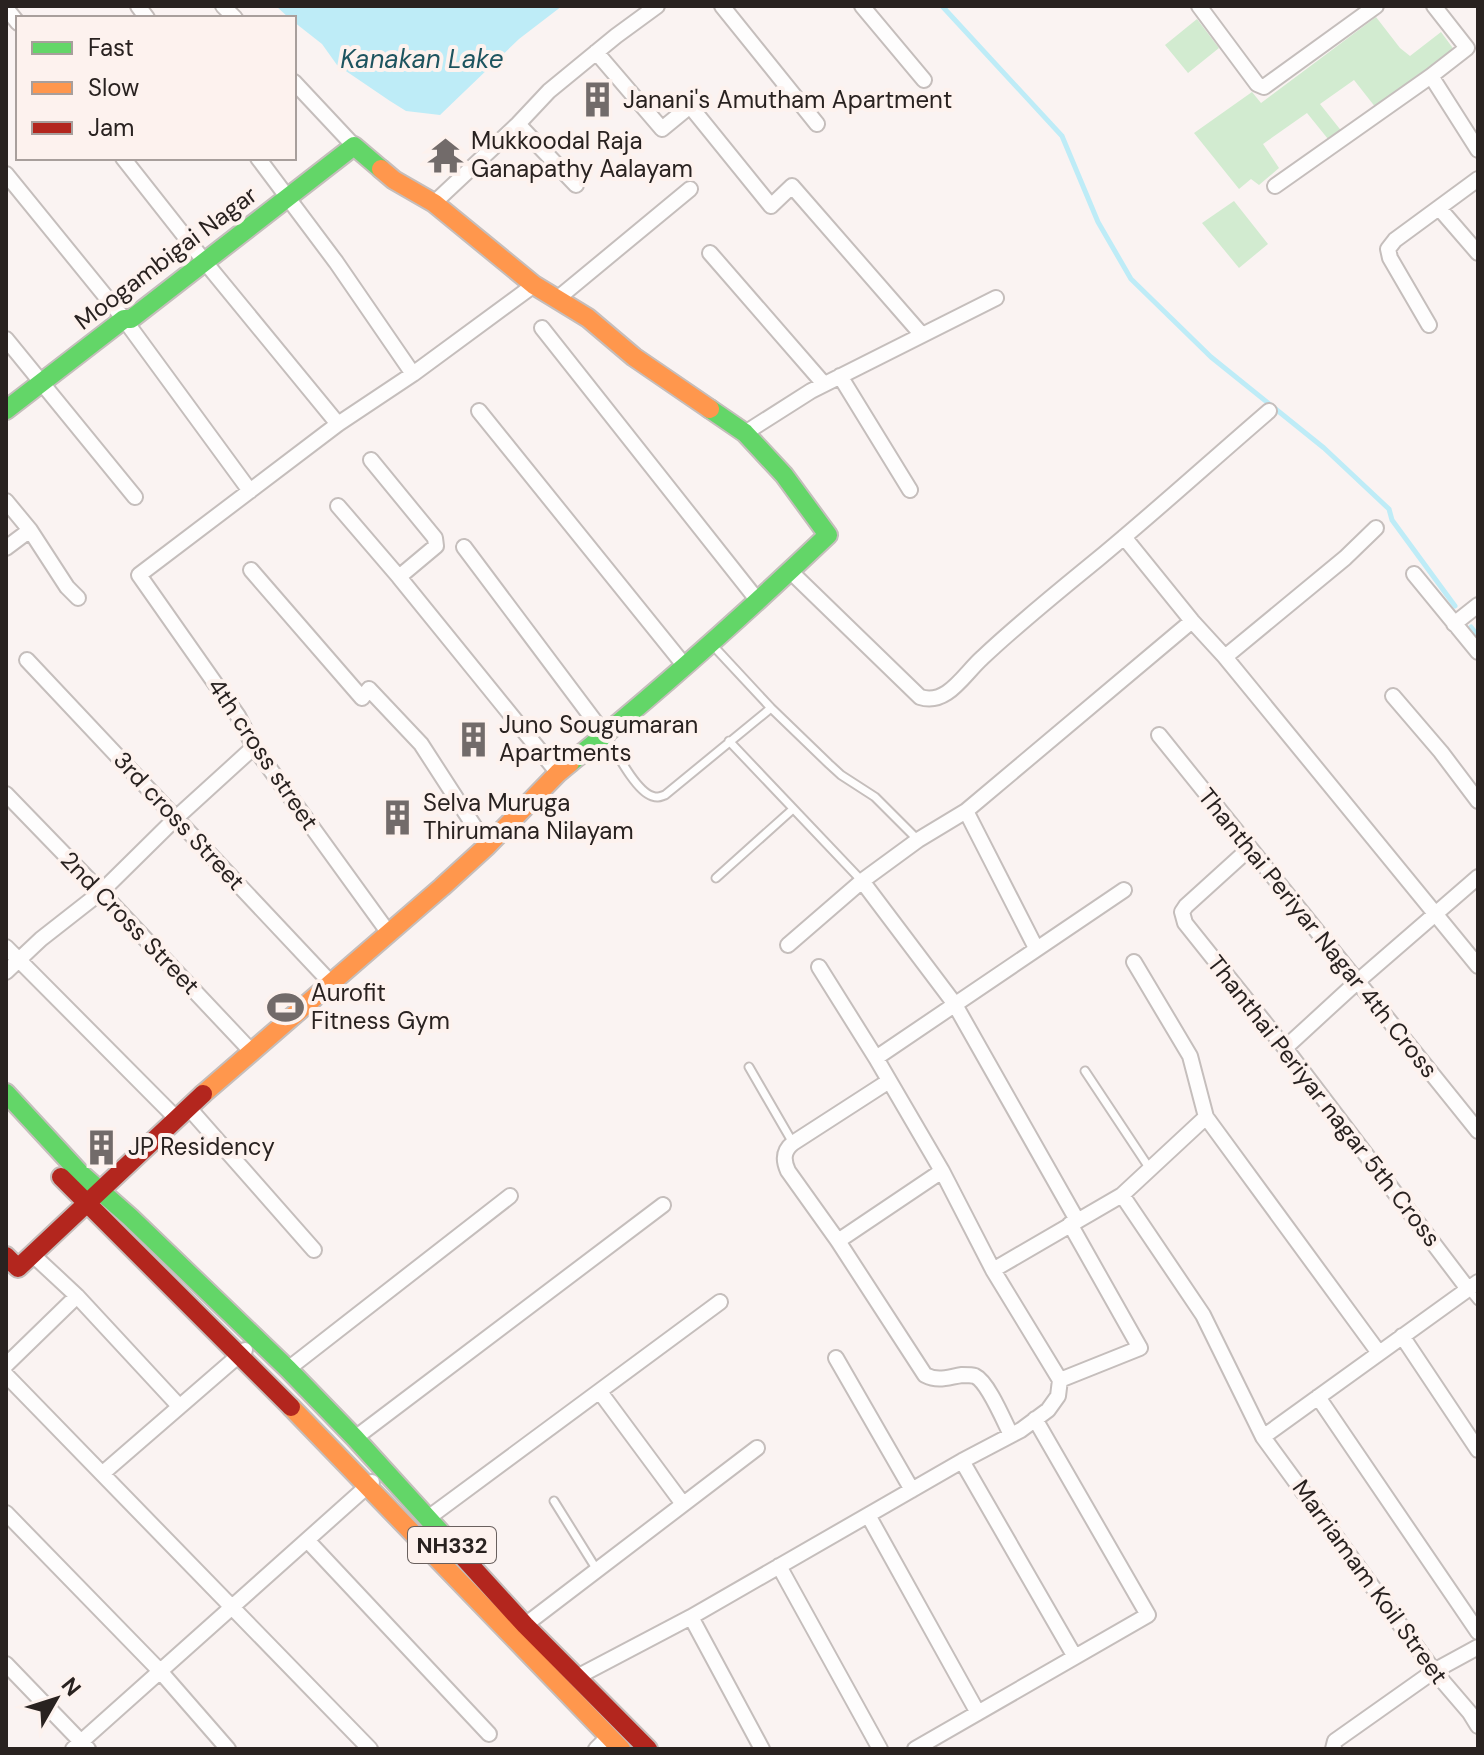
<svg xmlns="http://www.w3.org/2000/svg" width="1484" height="1755" font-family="'DM Sans',sans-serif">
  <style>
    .green { fill: #d2ebd0 }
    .water { fill: #beecf7 }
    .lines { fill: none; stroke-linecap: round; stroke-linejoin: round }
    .stream { stroke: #beecf7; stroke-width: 5 }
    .lane-casing { stroke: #c5bebc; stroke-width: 11 }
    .street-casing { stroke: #c5bebc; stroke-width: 18 }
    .fast-casing { stroke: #c5bebc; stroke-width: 22 }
    .slow-casing { stroke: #c5bebc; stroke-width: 22 }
    .jam-casing { stroke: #c5bebc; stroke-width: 22 }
    .lane { stroke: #fefdfd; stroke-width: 7 }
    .street { stroke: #fefdfd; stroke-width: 14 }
    .fast { stroke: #63d668; stroke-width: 18 }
    .slow { stroke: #ff974d; stroke-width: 18 }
    .jam { stroke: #b3261e; stroke-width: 18 }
    .labels { text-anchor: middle; stroke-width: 8; stroke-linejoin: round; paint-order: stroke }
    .shield { fill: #fdf2ee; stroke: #69605e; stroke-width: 2 }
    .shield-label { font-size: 22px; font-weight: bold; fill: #292220 }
    .poi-label { font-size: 24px; fill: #292220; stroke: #fdf2ee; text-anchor: start }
    .street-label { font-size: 24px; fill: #292220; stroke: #fdf2ee }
    .water-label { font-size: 26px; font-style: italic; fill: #1d545f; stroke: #fdf2ee }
  </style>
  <rect width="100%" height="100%" fill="#faf3f2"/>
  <!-- green -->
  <path class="green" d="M1376,17L1400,48L1410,56L1441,32L1455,51L1376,108L1354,80L1320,104L1343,133L1328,139L1307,113L1263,144L1279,168L1259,185L1251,179L1239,189L1194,133L1252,92L1261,103Z
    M1197,19L1219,48L1188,73L1165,45Z
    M1234,201L1268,244L1239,268L1202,223Z"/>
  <!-- water -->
  <path class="water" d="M276,6H562L519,39L440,115L406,111L390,101L337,65L322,44L294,22V18H289Z"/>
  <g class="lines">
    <!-- stream -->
    <path class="stream" d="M942,6L1062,136L1098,222L1131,279L1211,357L1324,448L1389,509L1392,520L1455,606
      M1471,627L1478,636"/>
    <defs>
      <path id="lane" d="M718,651L771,708L829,764L841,775L875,797L918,840
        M607,737C616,752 636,791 652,796C658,798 659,797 665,795L771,708
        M729,741L862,881
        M716,878L793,809
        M749,1067L793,1143
        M1085,1071L1150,1169
        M1468,1289L1478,1301
        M554,1501L597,1570"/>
      <path id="street" d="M138,6L147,18
        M223,6L235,18
        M722,6L817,124
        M862,6L924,80
        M1199,6L1257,84L1264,87L1376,6
        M1434,6L1467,48L1431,76L1478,150
        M6,8L18,23
        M596,52L662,129L690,106L771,206L792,186L922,335
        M294,82L354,146
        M518,124L576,185
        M123,158L205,262L338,424
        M258,158L336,262L413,374
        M6,174L124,319L250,491
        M1275,186L1431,76
        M434,203L518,124L549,91L616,36L657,6
        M1439,208L1478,253
        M710,253L824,384
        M557,299L690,189
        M1429,325L1390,258L1388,249L1395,240L1478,179
        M542,328L758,601
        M6,339L135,497
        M840,376L910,490
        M479,411L684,665
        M745,433L811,391L996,298
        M371,460L435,538L436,546L399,577
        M6,501L30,530L67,587L78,598
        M338,506L399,577L558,773
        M1124,537L1192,621L1225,657L1478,966
        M464,547L605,735
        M6,548L30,530
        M251,570L362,698L369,689L421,744L487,846
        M790,571L920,697C947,706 964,674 982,658C1019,623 1059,591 1098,559C1156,511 1212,460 1269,411
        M1414,574L1478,652
        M1454,624L1478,605
        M1225,657L1345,558L1376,528
        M27,660L331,983
        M1393,696L1441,752L1478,801
        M1159,735L1478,1131
        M6,794L101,892L252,1052
        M1250,848L1186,906L1182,912L1185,923L1285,1048L1468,1289
        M862,881L954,1003L1077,1220
        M388,932L254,747L238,716L139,575L338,424L413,374L534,285
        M788,945L862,881L918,840L966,811
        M6,947L176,1118
        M1036,948L966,811L1192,621
        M1134,962L1190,1056L1206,1117L1379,1353
        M819,967L876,1058L942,1171L993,1270L1060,1380
        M6,972L41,939L101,892L176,818L254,747
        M1285,1048L1358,981L1478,877
        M876,1058L1124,890
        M889,1081L793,1143C783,1151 783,1160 788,1171L838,1241L925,1375C939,1382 948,1377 962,1375C965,1375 972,1375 975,1376C988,1382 1004,1421 1011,1435
        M188,1107L314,1250
        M1122,1195L1206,1117
        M838,1241L942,1171
        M33,1255L77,1296L179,1406
        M993,1270L1122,1195L1203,1315L1263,1437L1434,1671L1470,1713L1478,1726
        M1402,1336L1478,1450
        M836,1358L912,1490
        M6,1365L77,1296
        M288,1369L510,1196
        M6,1375L370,1749
        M600,1392L683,1504
        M1318,1397L1478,1632
        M1263,1437L1478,1282
        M355,1438L663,1205
        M962,1461L1075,1657
        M103,1473L245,1350
        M6,1513L160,1671L228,1749
        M868,1515L978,1713
        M428,1518L720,1302
        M307,1540L489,1734
        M779,1566L880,1749
        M691,1617L762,1749
        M525,1625L757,1448
        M6,1664L88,1749
        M577,1677L691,1617L962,1461L1021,1430L1048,1410L1058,1396L1060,1380L1140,1348L1070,1224
        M73,1749L372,1482
        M596,1749L608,1737
        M915,1749L1148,1615L1035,1419
        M1333,1749L1335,1741L1434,1671L1478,1647"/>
      <path id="fast" d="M6,410L124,319H131L354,146L381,169
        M570,763C659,691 745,614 828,535L784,475L745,433L710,409
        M6,1093L80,1173L130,1217L288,1369L355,1438L454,1547"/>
      <path id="slow" d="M381,169L394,180L434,203L534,285L588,318L634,357L710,409
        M203,1094L442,887L487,846L558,773L570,763
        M291,1407L621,1749"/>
      <path id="jam" d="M61,1177L291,1407
        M6,1256L18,1268L203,1094
        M454,1547L525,1625L648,1749"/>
    </defs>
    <!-- lane casing -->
    <use href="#lane" class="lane-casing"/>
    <!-- street casing -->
    <use href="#street" class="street-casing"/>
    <!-- fast casing -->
    <use href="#fast" class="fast-casing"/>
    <!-- slow casing -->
    <use href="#slow" class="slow-casing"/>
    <!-- jam casing -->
    <use href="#jam" class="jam-casing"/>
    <!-- lane -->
    <use href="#lane" class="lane"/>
    <!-- street -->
    <use href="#street" class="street"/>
    <!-- fast -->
    <use href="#fast" class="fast"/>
    <!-- slow -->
    <use href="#slow" class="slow"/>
    <!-- jam -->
    <use href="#jam" class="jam"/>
  </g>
  <!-- icons -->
  <defs>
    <symbol id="building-bare" viewBox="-9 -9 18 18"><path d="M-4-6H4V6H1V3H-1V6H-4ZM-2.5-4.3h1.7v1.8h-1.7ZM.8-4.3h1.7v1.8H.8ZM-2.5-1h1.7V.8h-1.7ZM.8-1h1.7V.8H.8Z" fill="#726b6a" stroke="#fdf2ee" stroke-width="2.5" paint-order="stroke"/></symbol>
    <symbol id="temple-bare" viewBox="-9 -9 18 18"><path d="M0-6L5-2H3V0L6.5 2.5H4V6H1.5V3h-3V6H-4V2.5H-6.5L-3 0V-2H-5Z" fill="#726b6a" stroke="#fdf2ee" stroke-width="2.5" paint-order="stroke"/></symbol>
    <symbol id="stadium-bare" viewBox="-9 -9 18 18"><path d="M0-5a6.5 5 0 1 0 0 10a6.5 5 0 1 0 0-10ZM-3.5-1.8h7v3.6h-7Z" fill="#726b6a" stroke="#fdf2ee" stroke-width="2.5" paint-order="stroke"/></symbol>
  </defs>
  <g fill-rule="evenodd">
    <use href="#building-bare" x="572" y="74" width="51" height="51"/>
    <use href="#temple-bare" x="420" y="130" width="51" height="51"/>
    <use href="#building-bare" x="448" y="714" width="51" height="51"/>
    <use href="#building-bare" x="372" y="792" width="51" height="51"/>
    <use href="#stadium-bare" x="260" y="982" width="51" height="51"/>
    <use href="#building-bare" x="76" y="1122" width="51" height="51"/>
  </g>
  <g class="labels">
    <!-- shield labels -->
    <rect class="shield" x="408" y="1527" width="88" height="36" rx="6"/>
    <g class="shield-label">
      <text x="452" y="1553">NH332</text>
    </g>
    <!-- poi labels -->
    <g class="poi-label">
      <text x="623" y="108">Janani's Amutham Apartment</text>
      <text x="471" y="149">Mukkoodal Raja<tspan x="471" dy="28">Ganapathy Aalayam</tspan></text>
      <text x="499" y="733">Juno Sougumaran<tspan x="499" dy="28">Apartments</tspan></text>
      <text x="423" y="811">Selva Muruga<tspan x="423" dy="28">Thirumana Nilayam</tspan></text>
      <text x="311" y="1001">Aurofit<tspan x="311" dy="28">Fitness Gym</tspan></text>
      <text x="128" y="1155">JP Residency</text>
    </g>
    <!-- street labels -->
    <g class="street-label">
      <text transform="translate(166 258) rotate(-37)" y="8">Moogambigai Nagar</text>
      <text transform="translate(263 754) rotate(56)" y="8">4th cross street</text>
      <text transform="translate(179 821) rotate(47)" y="8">3rd cross Street</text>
      <text transform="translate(130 923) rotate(46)" y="8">2nd Cross Street</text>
      <text transform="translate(1318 933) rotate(51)" y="8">Thanthai Periyar Nagar 4th Cross</text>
      <text transform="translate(1324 1101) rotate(52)" y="8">Thanthai Periyar nagar 5th Cross</text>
      <text transform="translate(1370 1582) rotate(54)" y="8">Marriamam Koil Street</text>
    </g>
    <!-- water labels -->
    <g class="water-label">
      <text x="422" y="68">Kanakan Lake</text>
    </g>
  </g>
  <!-- border -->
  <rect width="1484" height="1755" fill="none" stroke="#292220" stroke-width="16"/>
  <!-- legend -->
  <rect x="16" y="16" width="280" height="144" fill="#fdf2ee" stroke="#a89f9c" stroke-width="2"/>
  <rect x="32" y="42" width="40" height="12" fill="#63d668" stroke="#a89f9c" stroke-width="2"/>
  <text x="88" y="56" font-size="24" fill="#292220">Fast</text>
  <rect x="32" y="82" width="40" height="12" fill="#ff974d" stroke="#a89f9c" stroke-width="2"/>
  <text x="88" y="96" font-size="24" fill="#292220">Slow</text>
  <rect x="32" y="122" width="40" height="12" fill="#b3261e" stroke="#a89f9c" stroke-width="2"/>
  <text x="88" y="136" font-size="24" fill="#292220">Jam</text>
  <!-- north arrow -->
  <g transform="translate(56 1699) rotate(51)" stroke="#fdf2ee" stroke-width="6" paint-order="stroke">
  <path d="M0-6L14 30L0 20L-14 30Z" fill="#292220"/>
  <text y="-12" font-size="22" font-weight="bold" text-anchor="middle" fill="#292220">N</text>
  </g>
</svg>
